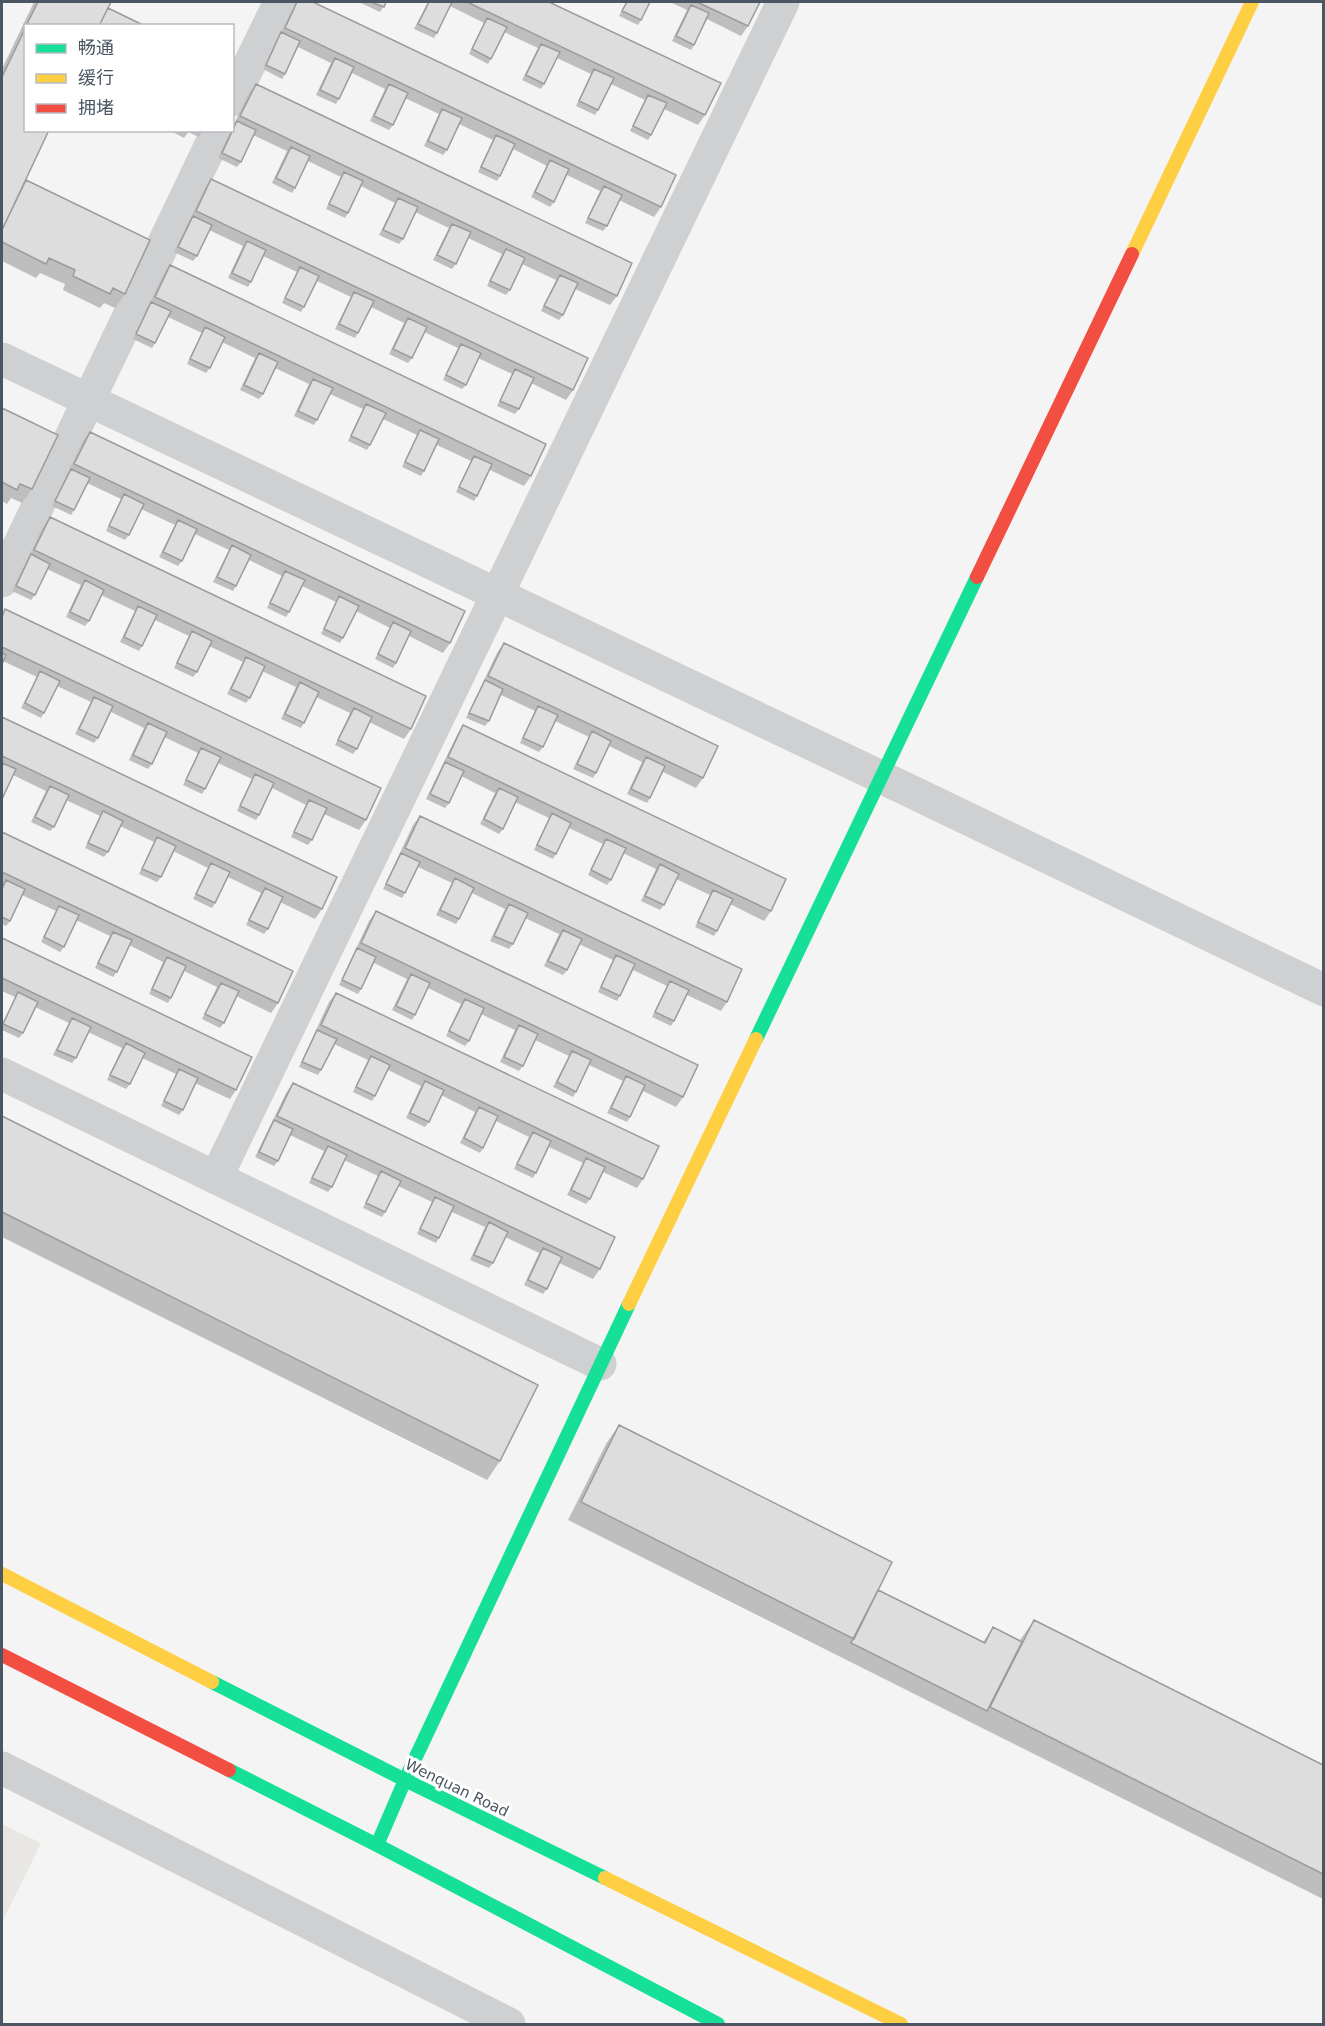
<svg xmlns="http://www.w3.org/2000/svg" width="1325" height="2026" font-family="'DejaVu Sans','Noto Sans SC',sans-serif">
  <style>
    .commercial { fill: #e8e7e3 }
    .lines { fill: none; stroke-linecap: round; stroke-linejoin: round }
    .street { stroke: #ced0d2; stroke-width: 33 }
    .fast { stroke: #16e098; stroke-width: 14 }
    .slow { stroke: #ffcf43; stroke-width: 14 }
    .jam { stroke: #f24e42; stroke-width: 14 }
    .wall { fill: #bebebf }
    .building { fill: #ddddde; stroke: #9b9b9b; stroke-width: 1.5 }
    .labels { text-anchor: middle; stroke-width: 6; stroke-linejoin: round; paint-order: stroke }
    .street-label { font-size: 15px; fill: #4a5661; stroke: #fff }
  </style>
  <rect width="100%" height="100%" fill="#f4f4f4"/>
  <!-- commercial -->
  <path class="commercial" d="M2,1824L41,1843L2,1923Z"/>
  <g class="lines">
    <!-- street -->
    <path class="street" d="M232,100L280,2
      M2,359L881,777L1324,990
      M2,581L218,130
      M2,1074L600,1364
      M216,1178L783,2
      M2,1768L509,2024"/>
    <!-- fast -->
    <path class="fast" d="M756,1039L977,577
      M212,1682L405,1780L605,1878
      M229,1770L377,1845L718,2024
      M377,1845L405,1780L629,1304"/>
    <!-- slow -->
    <path class="slow" d="M1132,254L1252,2
      M629,1304L756,1039
      M2,1574L212,1682
      M605,1878L901,2024"/>
    <!-- jam -->
    <path class="jam" d="M977,577L1132,254
      M2,1655L229,1770"/>
  </g>
  <!-- wall -->
  <path class="wall" d="M34,2H111L108,8L145,26H26V180L125,294L115,308L104,303L100,308L63,290L65,284L40,273L36,278L2,261V69Z
    M296,2H313L661,207L654,217L619,200L607,226L603,231L585,223L600,191L567,175L554,202L550,207L531,197L547,166L513,149L500,176L497,181L478,172L493,140L459,124L447,150L443,155L424,146L439,114L405,98L393,125L389,130L370,121L385,89L352,73L339,99L336,104L316,95L331,63L298,47L285,74L282,79L263,69Z
    M362,2H386L380,12L361,3Z
    M428,2H549L705,115L698,125L664,109L651,135L648,140L630,131L645,100L611,84L598,110L595,115L576,106L591,74L557,58L544,84L541,89L522,80L538,48L504,32L491,59L488,64L469,54L484,23L450,6L437,33L434,38L414,29Z
    M626,2H650L641,20L638,25L619,16Z
    M670,2H760L748,26L741,36L707,19L694,45L691,50L672,41L687,10Z
    M256,84L617,296L610,305L575,289L563,315L559,320L541,311L556,280L522,264L510,290L506,295L487,286L502,254L468,238L456,264L452,269L433,260L449,228L415,212L403,239L399,244L379,235L395,203L361,186L348,213L345,218L326,209L341,177L308,161L295,188L292,193L272,183L287,151L253,135L241,162L237,167L218,158L231,130H232V128L249,93Z
    M169,130H203L199,137L188,132L184,138Z
    M211,179L573,390L566,400L531,383L519,409L515,414L497,406L512,374L478,358L466,385L462,389L443,380L458,348L424,332L412,358L408,363L389,354L404,323L371,307L358,333L355,338L335,329L351,297L317,281L304,307L301,312L282,303L297,272L263,256L251,282L248,287L228,278L243,246L209,230L197,256L193,261L174,252L205,188Z
    M170,265L531,476L524,486L490,470L477,496L474,501L456,492L471,461L437,445L424,471L421,476L402,467L417,435L383,419L370,445L367,450L348,441L363,409L330,394L317,420L314,425L294,416L309,384L275,368L263,394L259,399L240,390L255,358L222,342L210,368L206,373L187,364L202,333L168,317L155,343L152,348L133,339L163,275Z
    M2,408L32,489L22,503L11,498L7,504L2,501Z
    M90,432L450,643L443,653L409,636L396,663L393,668L375,659L390,628L356,611L343,638L340,643L321,634L336,602L302,586L289,612L286,617L267,608L282,576L249,560L236,586L233,591L213,582L229,550L195,534L182,561L178,566L159,557L175,525L141,509L129,535L125,540L106,531L121,499L87,483L74,510L71,515L52,506L83,441Z
    M50,517L411,729L404,739L369,722L357,749L353,754L335,745L350,713L316,697L304,723L301,728L281,719L296,687L262,671L250,698L246,703L227,694L243,662L209,646L197,672L193,677L174,668L189,636L155,620L142,646L139,651L120,642L135,611L101,595L89,621L85,626L66,617L81,585L47,569L35,595L31,600L12,591L43,527Z
    M5,609L366,820L359,830L324,814L312,840L308,845L291,837L306,805L272,788L259,815L256,820L237,811L252,779L218,763L205,789L202,794L183,785L198,753L164,737L152,764L148,769L129,760L144,728L111,712L98,738L94,743L75,734L91,702L57,686L44,713L41,718L21,708L37,677L3,661L2,664V615Z
    M504,643L703,778L696,788L663,772L650,798L647,803L627,794L642,762L609,746L596,773L593,778L573,769L589,737L555,721L543,747L539,752L520,743L535,711L501,695L489,721L485,726L466,718L497,653Z
    M2,717L322,909L315,919L280,902L268,929L264,934L246,925L261,893L228,877L215,903L212,908L193,899L208,868L173,851L161,877L157,882L139,874L154,842L120,826L108,852L104,857L85,848L100,816L66,800L54,827L50,831L31,822L46,791L13,775L2,799Z
    M463,725L771,911L764,921L730,904L717,931L714,936L695,927L710,895L676,879L664,905L660,910L641,901L656,869L623,853L611,880L607,885L588,875L603,844L569,828L556,854L553,859L534,850L549,818L515,802L503,829L499,834L480,824L495,793L461,776L449,803L445,808L426,799L457,735Z
    M420,816L727,1002L721,1011L687,995L674,1021L671,1026L652,1017L667,986L633,970L620,996L617,1001L598,992L613,960L579,944L567,970L563,975L544,966L559,934L525,918L513,944L509,949L490,941L505,909L472,893L459,919L456,924L436,915L452,883L418,867L405,893L402,898L383,889L413,825Z
    M2,832L278,1003L271,1013L236,996L224,1023L220,1028L202,1019L217,987L184,971L171,998L168,1003L149,994L163,962L129,945L117,972L113,977L95,968L110,936L76,920L64,947L60,952L41,942L56,911L22,895L10,921L6,926L2,924Z
    M376,911L683,1097L676,1107L643,1091L630,1117L627,1122L607,1113L623,1081L589,1065L576,1092L573,1097L553,1087L569,1056L535,1040L523,1066L519,1071L500,1062L515,1030L481,1014L469,1041L465,1046L446,1036L461,1004L428,988L415,1015L412,1020L392,1010L407,979L374,963L361,989L358,994L339,985L369,921Z
    M2,938L236,1090L230,1099L195,1083L183,1110L179,1115L161,1106L176,1074L142,1058L130,1084L126,1089L107,1080L122,1048L88,1032L76,1058L72,1063L53,1055L69,1023L35,1007L23,1033L19,1038L2,1030V1025L15,997L2,991Z
    M336,993L643,1179L637,1188L603,1172L590,1199L586,1204L567,1195L583,1163L549,1147L536,1173L533,1178L514,1169L529,1137L496,1121L483,1148L480,1153L460,1143L475,1112L441,1095L429,1122L425,1127L406,1118L421,1086L388,1070L375,1096L372,1101L353,1092L368,1060L334,1044L321,1070L318,1075L299,1067L329,1002Z
    M293,1083L600,1269L593,1279L559,1263L547,1289L543,1294L524,1285L539,1253L505,1237L493,1263L489,1268L470,1260L485,1227L452,1212L439,1238L436,1243L417,1234L432,1202L398,1186L385,1212L382,1217L363,1208L378,1176L344,1160L332,1187L328,1192L309,1183L324,1151L290,1135L278,1161L274,1166L255,1157L286,1093Z
    M2,1116L500,1461L487,1480L2,1237Z
    M619,1425L878,1590L983,1642L993,1627L1020,1640L1034,1620L1323,1765V1899L568,1520L606,1444Z"/>
  <!-- building -->
  <path class="building" d="M38,2H111L99,26H26Z
    M297,2H313L676,175L661,207L285,28Z
    M371,2H386L384,7Z
    M429,2H452L437,33L418,24Z
    M467,2H549L721,83L705,115Z
    M627,2H650L641,20L622,11Z
    M697,2H760L748,26Z
    M691,5L709,13L694,45L676,36Z
    M108,8L145,26H99Z
    M487,18L507,27L491,59L472,49Z
    M26,27V130H49L2,230V77Z
    M281,32L300,41L285,74L266,65Z
    M541,44L560,52L544,84L526,75Z
    M335,58L354,67L339,99L320,90Z
    M594,69L614,78L598,110L579,101Z
    M256,84L632,263L617,296L240,116Z
    M389,84L408,93L393,125L374,116Z
    M648,95L667,103L651,135L633,126Z
    M442,109L462,118L447,150L428,141Z
    M237,121L256,130L241,162L222,153Z
    M496,135L515,144L500,176L481,167Z
    M291,147L310,156L295,188L276,178Z
    M550,160L569,169L554,202L535,192Z
    M344,172L363,181L348,213L329,204Z
    M211,179L588,358L573,390L196,211Z
    M26,180L150,240L125,294L113,288L110,294L73,276L75,270L49,258L46,264L2,242V230Z
    M604,186L622,195L607,226L588,218Z
    M398,198L418,207L403,239L383,230Z
    M193,216L212,225L197,256L178,247Z
    M452,224L471,232L456,264L437,255Z
    M247,241L266,250L251,282L232,273Z
    M506,249L525,258L510,290L490,281Z
    M170,265L546,444L531,476L155,297Z
    M300,267L319,276L304,307L285,298Z
    M560,275L578,283L563,315L544,306Z
    M354,292L374,301L358,333L339,324Z
    M151,302L171,311L155,343L136,334Z
    M408,318L427,327L412,358L393,349Z
    M205,327L225,337L210,368L190,359Z
    M461,344L481,353L466,385L446,375Z
    M259,353L278,362L263,394L244,385Z
    M515,369L534,378L519,409L500,401Z
    M313,379L333,388L317,420L298,411Z
    M366,404L386,413L370,445L351,436Z
    M2,408L58,435L32,489L20,484L17,490L2,482Z
    M420,430L439,439L424,471L405,462Z
    M90,432L465,611L450,643L74,464Z
    M474,456L492,464L477,496L459,487Z
    M71,469L90,478L74,510L55,501Z
    M124,494L144,504L129,535L109,526Z
    M50,517L426,696L411,729L34,550Z
    M178,520L197,529L182,561L163,552Z
    M232,545L251,555L236,586L217,577Z
    M31,554L50,564L35,595L16,586Z
    M285,571L305,580L289,612L270,603Z
    M85,580L104,590L89,621L70,612Z
    M339,596L359,606L343,638L324,629Z
    M138,606L157,615L142,646L124,637Z
    M5,609L381,788L366,820L2,647V617Z
    M393,622L411,631L396,663L378,654Z
    M192,631L212,641L197,672L177,663Z
    M504,643L718,746L703,778L488,676Z
    M2,653L6,655L2,664Z
    M246,657L265,666L250,698L231,689Z
    M40,671L60,681L44,713L25,703Z
    M485,680L503,689L489,721L469,713Z
    M300,682L319,692L304,723L285,714Z
    M94,697L113,706L98,738L79,729Z
    M538,706L558,715L543,747L523,738Z
    M354,708L372,717L357,749L338,740Z
    M2,717L337,877L322,909L2,756Z
    M148,723L167,732L152,764L133,755Z
    M463,725L786,879L771,911L448,757Z
    M592,731L611,741L596,773L577,764Z
    M201,748L221,757L205,789L186,780Z
    M646,757L665,766L650,798L631,789Z
    M445,762L464,771L449,803L430,794Z
    M2,763L16,769L2,799Z
    M255,774L274,783L259,815L240,806Z
    M50,786L69,795L54,827L35,817Z
    M499,788L518,797L503,829L484,819Z
    M309,800L327,808L312,840L294,832Z
    M103,811L123,821L108,852L88,843Z
    M552,813L571,823L556,854L537,845Z
    M420,816L742,969L727,1002L405,848Z
    M2,832L293,971L278,1003L2,872Z
    M157,837L176,846L161,877L142,869Z
    M606,839L626,848L611,880L591,870Z
    M401,853L420,862L405,893L386,884Z
    M211,863L230,872L215,903L196,894Z
    M660,864L679,874L664,905L645,896Z
    M455,878L474,888L459,919L440,910Z
    M6,880L25,889L10,921L2,917V889Z
    M265,888L283,897L268,929L249,920Z
    M713,890L733,899L717,931L698,922Z
    M509,904L528,913L513,944L494,936Z
    M59,906L79,915L64,947L44,937Z
    M376,911L698,1065L683,1097L361,943Z
    M563,930L582,939L567,970L548,961Z
    M113,932L132,940L117,972L98,963Z
    M2,938L252,1057L236,1090L2,978Z
    M357,948L376,957L361,989L342,980Z
    M616,955L635,964L620,996L601,987Z
    M167,957L186,966L171,998L152,989Z
    M411,974L430,983L415,1015L396,1006Z
    M670,981L689,990L674,1021L655,1012Z
    M221,983L239,991L224,1023L205,1014Z
    M18,992L38,1002L23,1033L3,1024Z
    M336,993L659,1146L643,1179L321,1025Z
    M465,999L484,1008L469,1041L449,1031Z
    M72,1018L91,1027L76,1058L57,1050Z
    M519,1025L538,1034L523,1066L504,1057Z
    M317,1030L337,1039L321,1070L302,1062Z
    M126,1043L145,1053L130,1084L110,1075Z
    M572,1051L591,1060L576,1092L557,1082Z
    M371,1056L390,1065L375,1096L356,1087Z
    M179,1069L198,1078L183,1110L164,1101Z
    M626,1076L645,1085L630,1117L611,1108Z
    M425,1081L444,1090L429,1122L410,1113Z
    M293,1083L615,1237L600,1269L277,1116Z
    M479,1107L498,1116L483,1148L464,1138Z
    M2,1116L538,1385L500,1461L2,1212Z
    M274,1120L293,1129L278,1161L259,1152Z
    M533,1132L551,1141L536,1173L517,1164Z
    M328,1146L347,1155L332,1187L312,1178Z
    M586,1158L605,1167L590,1199L571,1190Z
    M381,1171L401,1181L385,1212L366,1203Z
    M435,1197L454,1206L439,1238L420,1229Z
    M489,1222L508,1232L493,1263L474,1255Z
    M543,1248L562,1257L547,1289L528,1280Z
    M619,1425L892,1562L854,1639L581,1502Z
    M878,1590L985,1643L993,1627L1022,1642L987,1711L851,1643Z
    M1034,1620L1323,1765V1874L990,1707Z"/>
  <g class="labels">
    <!-- street labels -->
    <g class="street-label">
      <text transform="translate(457 1788) rotate(26)" y="5">Wenquan Road</text>
    </g>
  </g>
  <!-- border -->
  <rect width="1325" height="2026" fill="none" stroke="#4a5661" stroke-width="6"/>
  <!-- legend -->
  <rect x="24" y="24" width="210" height="108" fill="#ffffff" stroke="#b7bbc0" stroke-width="1.5"/>
  <rect x="36" y="44" width="30" height="9" fill="#16e098" stroke="#b7bbc0" stroke-width="1.5"/>
  <text x="78" y="54" font-size="18" fill="#4a5661">畅通</text>
  <rect x="36" y="74" width="30" height="9" fill="#ffcf43" stroke="#b7bbc0" stroke-width="1.5"/>
  <text x="78" y="84" font-size="18" fill="#4a5661">缓行</text>
  <rect x="36" y="104" width="30" height="9" fill="#f24e42" stroke="#b7bbc0" stroke-width="1.5"/>
  <text x="78" y="114" font-size="18" fill="#4a5661">拥堵</text>
</svg>
